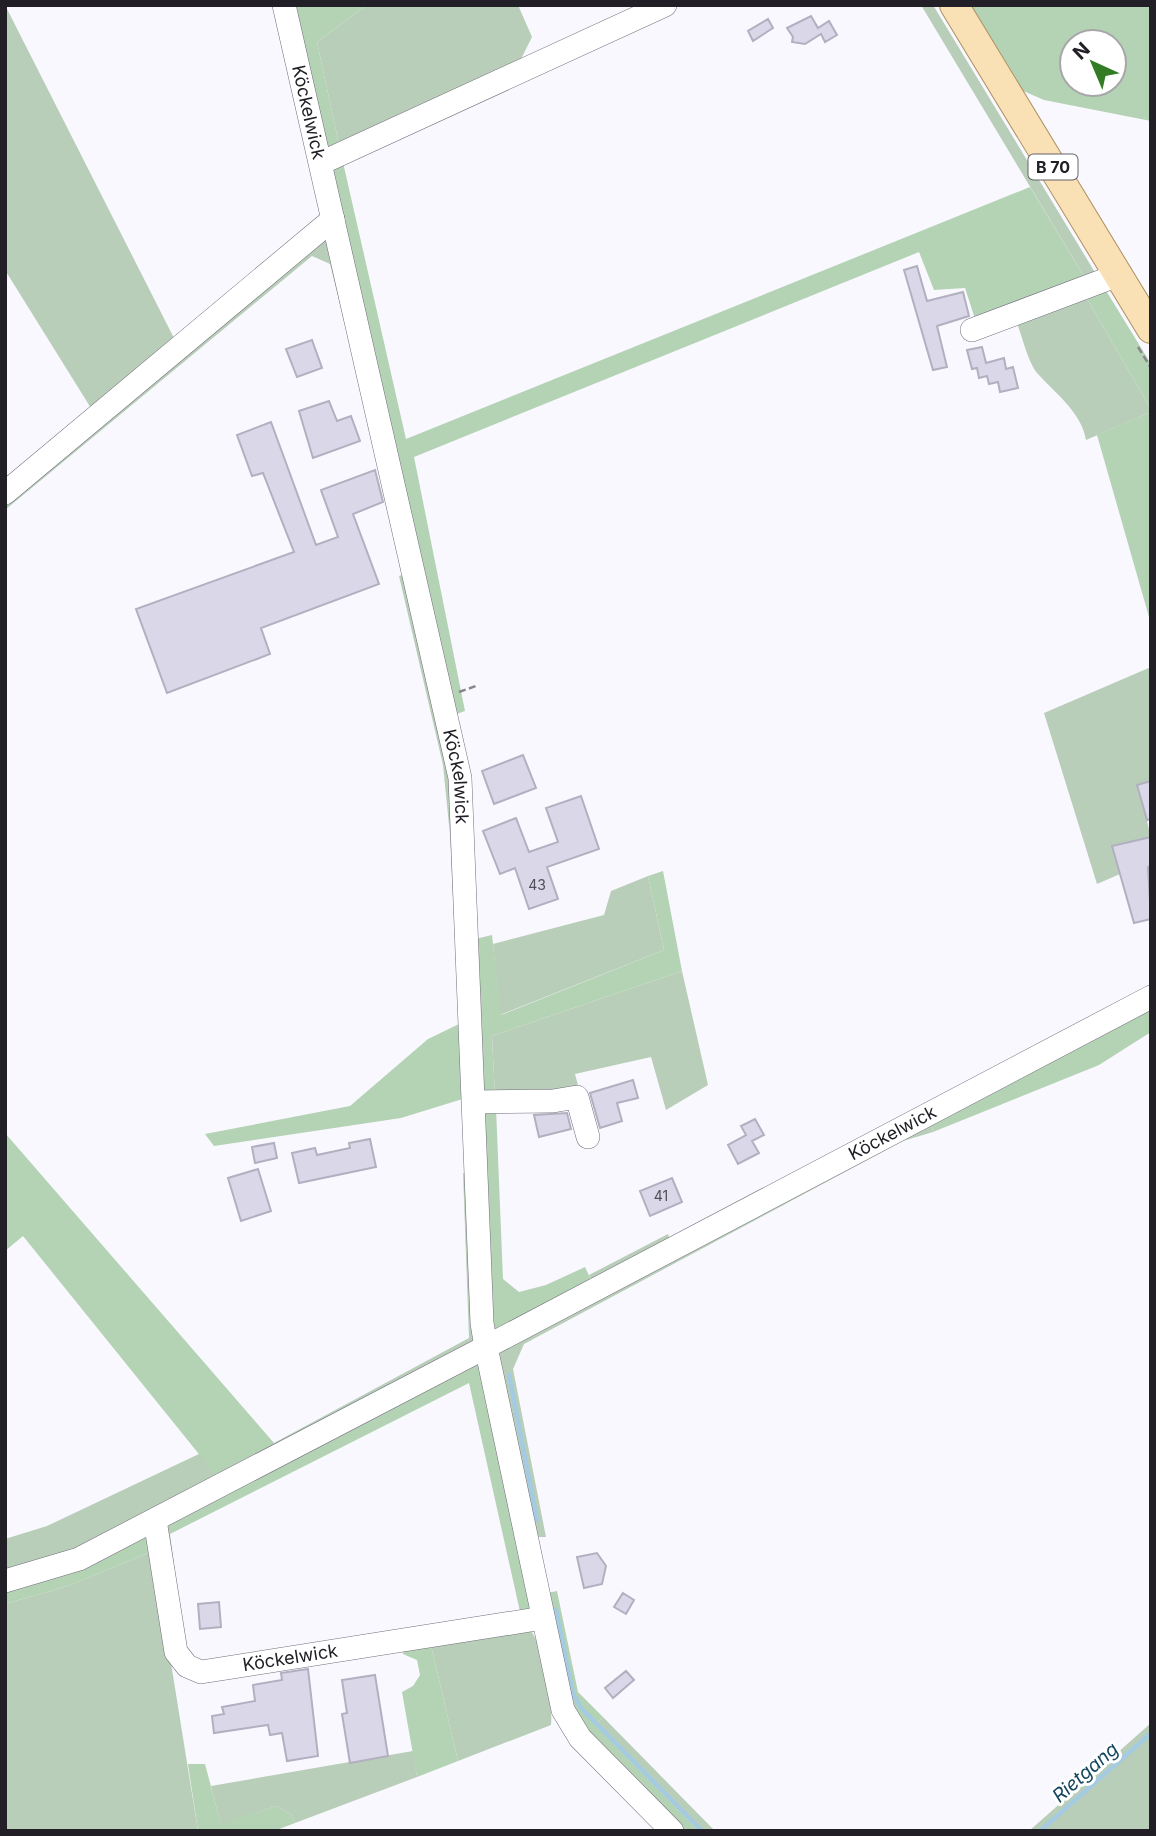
<svg xmlns="http://www.w3.org/2000/svg" width="1156" height="1836" font-family="Inter,sans-serif">
  <style>
    .green { fill: #b8ceb8 }
    .forest { fill: #b4d2b4; fill-rule: evenodd }
    .lines { fill: none; stroke-linecap: round; stroke-linejoin: round }
    .stream { stroke: #a4cbe1; stroke-width: 4.5 }
    .building { fill: #dad8e8; stroke: #b2b0c0; stroke-width: 2 }
    .minor-casing { stroke: #726e7c; stroke-width: 24 }
    .major-casing { stroke: #ac9062; stroke-width: 30 }
    .path { stroke: #89878d; stroke-width: 2.5; stroke-dasharray: 7 3.5; stroke-linecap: butt }
    .minor { stroke: #fff; stroke-width: 23 }
    .major { stroke: #fae0b5; stroke-width: 28 }
    .labels { text-anchor: middle; stroke-width: 6; stroke-linejoin: round; paint-order: stroke }
    .number-label { font-size: 14px; fill: #504e56 }
    .shield { fill: #fff; stroke: #646367; stroke-width: 2 }
    .shield-label { font-size: 16px; font-weight: bold; fill: #222026 }
    .street-label { font-size: 18px; fill: #222026; stroke: #fff }
    .water-label { font-size: 19px; font-style: italic; fill: #15475e; stroke: #fff }
  </style>
  <rect width="100%" height="100%" fill="#f9f8fe"/>
  <!-- green -->
  <path class="green" d="M5,5L177,344L94,413L5,270Z
    M367,5H518L532,37L519,63L340,149L317,42Z
    M921,5H933L1096,274L1088,283Z
    M329,238L357,373L330,264L312,256L5,510V498L312,243Z
    M1084,294L1151,409V412L1086,440C1082,413 1055,393 1038,374C1027,361 1022,334 1015,318Z
    M408,573L450,758L459,1024L450,835L443,765L399,576Z
    M1151,667V781L1138,786L1151,837L1113,846L1120,874L1097,884L1044,713Z
    M648,876L664,950L500,1015L493,944L604,915L611,891Z
    M682,971L708,1085L666,1110L651,1057L575,1074L579,1089L495,1096L492,1036Z
    M931,1119L933,1132L903,1141L524,1344L513,1369L546,1537H535L497,1354Z
    M463,1173L470,1175L477,1344L277,1449L274,1443L469,1338Z
    M668,1234L671,1243L592,1282L589,1275Z
    M201,1453L219,1479L94,1545L5,1575V1539L47,1526Z
    M153,1551L198,1831H5V1604L68,1586Z
    M527,1626C544,1642 553,1701 551,1725L458,1761L430,1641Z
    M603,1717L715,1831H699L595,1725Z
    M1151,1723V1831H1029Z
    M413,1751L417,1777L295,1823L291,1814L276,1806L221,1825L211,1786Z"/>
  <!-- forest -->
  <path class="forest" d="M292,5H367L317,42L340,149L324,148Z
    M970,5H1151V121L1044,100L1021,90ZM1072,42H1114V84H1072Z
    M342,158L406,439L1030,187L1088,283L976,322L965,288L934,290L919,252L414,457L465,711L451,716L328,169Z
    M1105,289L1151,364V409L1084,294Z
    M1151,412V624L1097,435Z
    M663,871L682,971L492,1036L495,1096H479L471,940L492,935L501,1015L664,950L648,876Z
    M1151,1005V1032L1099,1065L933,1132L931,1119Z
    M459,1024L469,1097L401,1118L214,1146L205,1134L350,1106L428,1039Z
    M478,1108H496L503,1279L519,1292L546,1285L585,1267L592,1282L497,1330L492,1329Z
    M5,1133L274,1443L277,1449L219,1479L23,1236L5,1251Z
    M471,1363L480,1366L533,1608L521,1616L469,1383L170,1534L177,1587L165,1524Z
    M146,1535L153,1551L68,1586L5,1604V1587Z
    M557,1591L578,1692L603,1717L595,1725L699,1831H680L577,1725L547,1593Z
    M430,1641L458,1761L417,1777L402,1692L413,1686L420,1675L417,1660L403,1654V1646Z
    M188,1764H205L221,1824L276,1806L291,1814L295,1823L274,1831H198Z"/>
  <g class="lines">
    <!-- stream -->
    <path class="stream" d="M509,1375L537,1520
      M556,1610L573,1694L581,1708L702,1831
      M1040,1831L1149,1735"/>
  </g>
  <!-- building -->
  <path class="building" d="M811,16L818,28L829,21L837,35L825,42L821,34L805,44L792,42L793,37L787,28Z
    M768,19L773,28L753,41L748,31Z
    M917,266L927,301L963,292L969,316L937,326L947,367L933,370L904,270Z
    M312,340L322,368L297,377L286,349Z
    M982,347L986,363L1004,358L1006,369L1013,367L1018,388L1000,392L998,382L989,384L987,376L979,378L977,368L972,369L967,350Z
    M329,401L337,421L351,416L360,441L313,458L299,411Z
    M271,422L316,545L338,537L321,490L375,470L383,502L353,514L379,584L261,628L270,654L167,693L136,609L294,552L263,473L252,476L237,435Z
    M523,755L536,788L494,804L482,771Z
    M1151,781V819L1147,820L1137,785Z
    M581,796L599,849L547,867L558,899L529,909L515,868L500,874L483,831L516,818L529,852L558,842L546,808Z
    M1151,837V866L1148,867L1151,919L1134,923L1112,846Z
    M633,1080L638,1098L617,1103L622,1121L600,1128L590,1093Z
    M567,1113L571,1129L539,1137L534,1115Z
    M755,1119L764,1135L752,1141L759,1153L738,1164L728,1145L746,1135L741,1126Z
    M370,1139L376,1167L299,1183L292,1153L315,1148L317,1155L350,1148L349,1143Z
    M274,1143L277,1158L255,1163L252,1147Z
    M258,1169L271,1211L241,1221L228,1178Z
    M672,1178L682,1202L650,1216L640,1191Z
    M597,1553L606,1566L602,1584L584,1588L577,1557Z
    M623,1593L634,1600L626,1614L614,1607Z
    M219,1602L221,1627L200,1629L198,1604Z
    M308,1669L318,1756L287,1761L282,1733L270,1735L268,1725L214,1733L212,1716L224,1714L222,1707L255,1701L253,1685L282,1680L281,1673Z
    M626,1671L634,1680L613,1698L605,1688Z
    M375,1675L388,1756L350,1763L342,1714L347,1713L342,1680Z"/>
  <g class="lines">
    <defs>
      <g id="minor">
        <path id="s1" d="M284,5L460,778L482,1323L486,1347L1151,997"/>
        <path d="M321,163L665,5"/>
        <path d="M972,330L1118,275"/>
        <path d="M5,493L333,219"/>
        <path d="M475,1102L553,1101L577,1097L588,1137"/>
        <path id="s2" d="M155,1520L176,1652L187,1666L201,1672L543,1618"/>
        <path d="M5,1581L79,1559L486,1347L563,1710L580,1738L672,1831"/>
      </g>
      <path id="major" d="M954,5L1151,329"/>
    </defs>
    <!-- minor casing -->
    <use href="#minor" class="minor-casing"/>
    <!-- major casing -->
    <use href="#major" class="major-casing"/>
    <!-- path -->
    <path class="path" d="M1138,347L1151,368
      M459,692L476,686"/>
    <!-- minor -->
    <use href="#minor" class="minor"/>
    <!-- major -->
    <use href="#major" class="major"/>
  </g>
  <g class="labels">
    <!-- number labels -->
    <g class="number-label">
      <text x="537" y="890">43</text>
      <text x="661" y="1201">41</text>
    </g>
    <!-- shield labels -->
    <rect class="shield" x="1028.5" y="154.5" width="49" height="25" rx="5"/>
    <g class="shield-label">
      <text x="1053" y="173">B 70</text>
    </g>
    <!-- street labels -->
    <g class="street-label">
      <text dy="6" stroke="none"><textPath href="#s1" startOffset="110">Köckelwick</textPath></text>
      <text dy="6" stroke="none"><textPath href="#s1" startOffset="791">Köckelwick</textPath></text>
      <text dy="6" stroke="none"><textPath href="#s1" startOffset="1822">Köckelwick</textPath></text>
      <text dy="6" stroke="none"><textPath href="#s2" startOffset="257">Köckelwick</textPath></text>
    </g>
    <!-- water labels -->
    <g class="water-label">
      <text transform="translate(1085 1772) rotate(-41)" y="7">Rietgang</text>
    </g>
  </g>
  <!-- border -->
  <rect width="1156" height="1836" fill="none" stroke="#222026" stroke-width="14"/>
  <!-- north arrow -->
  <g transform="translate(1093 63) rotate(316)"><circle r="33" fill="#ffffff" stroke="#a7a6a8" stroke-width="2"/>
  <path d="M0-5L12 26L0 18L-12 26Z" fill="#317c24"/>
  <text y="-10" font-size="19" font-weight="bold" text-anchor="middle" fill="#222026">N</text>
  </g>
</svg>
